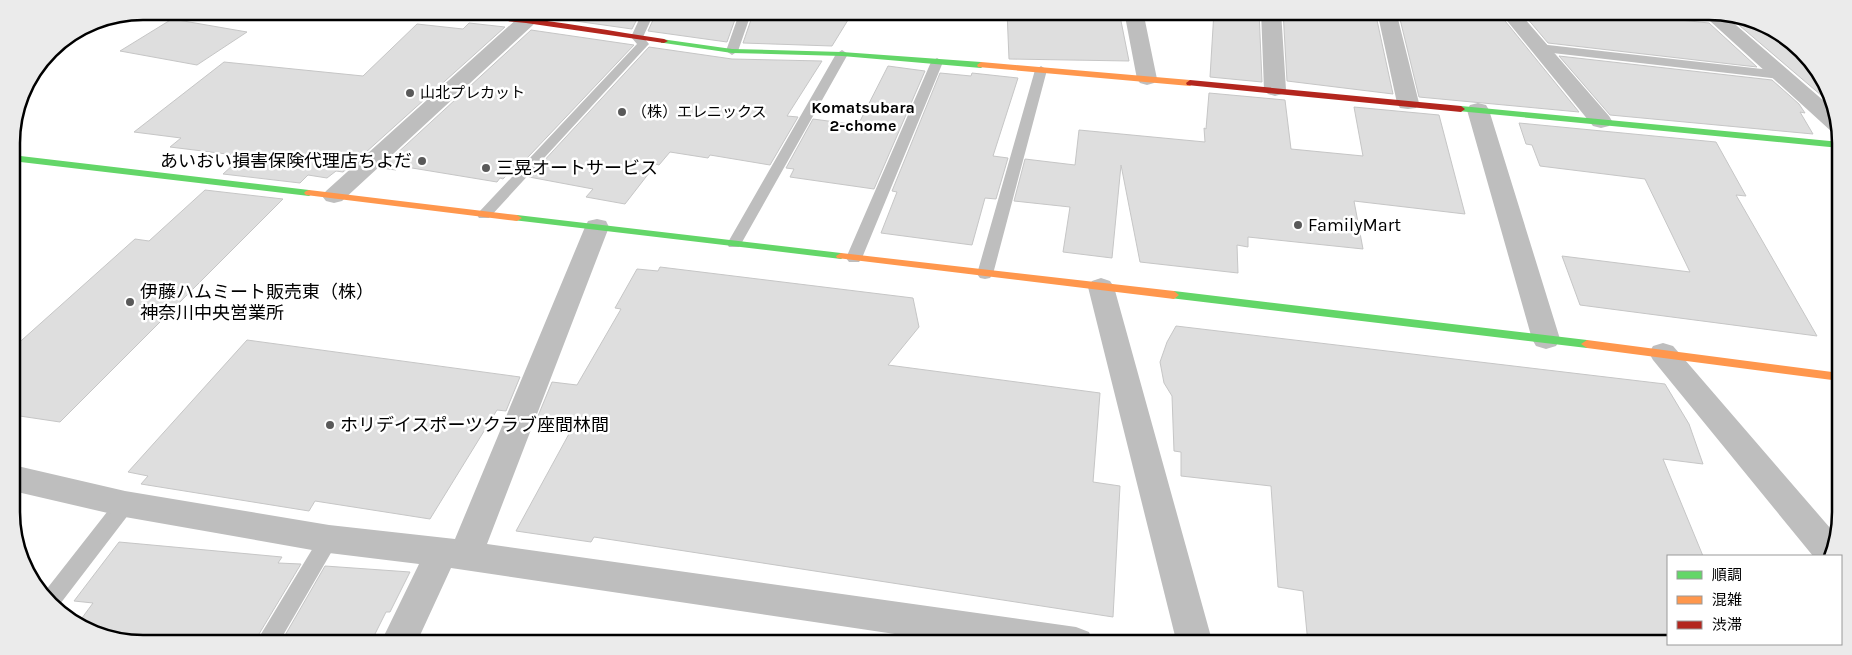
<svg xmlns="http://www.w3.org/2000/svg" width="1852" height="655" font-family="Karla,'Noto Sans JP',sans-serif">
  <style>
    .building { fill: #dedede; stroke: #c6c6c6 }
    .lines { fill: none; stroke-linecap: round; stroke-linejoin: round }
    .lane { fill: #bebebe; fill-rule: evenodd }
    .street { fill: #bebebe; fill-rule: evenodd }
    .fast { fill: #63d668; fill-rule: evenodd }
    .slow { fill: #ff974d; fill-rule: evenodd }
    .jam { fill: #b3261e; fill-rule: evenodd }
    .poi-dot { fill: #595959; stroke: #fff; stroke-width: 2 }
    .labels { text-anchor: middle; stroke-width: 5; stroke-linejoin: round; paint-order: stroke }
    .far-poi-label { font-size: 15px; fill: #000; stroke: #fff; text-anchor: start }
    .far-neighbourhood-label { font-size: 16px; font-weight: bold; fill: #000; stroke: #fff }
    .poi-label { font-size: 18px; fill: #000; stroke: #fff; text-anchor: start }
    .rim { fill: none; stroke: #000; stroke-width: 2.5 }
  </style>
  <rect width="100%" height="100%" fill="#fff"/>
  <!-- building -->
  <path class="building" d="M565,11H641L632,29L561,19Z
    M657,11H738L727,42L648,31Z
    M754,11H804L803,14H810L809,19L848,20L832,46L743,43Z
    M1007,11H1119L1129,61L1009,59Z
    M1214,11H1259L1262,82L1210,77Z
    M1283,11H1375L1393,94L1287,81Z
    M1398,11H1497L1579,112L1419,97Z
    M1521,11H1591L1709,23L1757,67L1548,43Z
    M1726,14L1751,18L1808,56L1829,102Z
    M172,19L247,32L197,65L120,51Z
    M469,23L505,27L355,162L343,172L336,171L327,178L308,175L300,183L223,174L243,156L170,147L181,138L134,132L224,62L363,76L417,24L463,29Z
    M531,30L634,45L512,174H508L503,179L500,178L497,182L400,166L396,170L381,168Z
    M649,47L732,59L822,61L787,116L798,117L770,165L710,155L708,158L670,152L659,165L656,164L625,204L586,197L593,189L529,177Z
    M1559,56L1772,80L1799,104L1805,113L1800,112L1813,134L1610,115Z
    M888,66L925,71L874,189L790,177L794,169L786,168L813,119L858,125Z
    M940,73L971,76L972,73L1018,78L993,156L1008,158L996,199L985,198L972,245L881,233L897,192L892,191Z
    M1209,93L1285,100L1291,149L1363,156L1354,107L1439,115L1465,214L1354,201L1363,249L1248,237V247L1237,245L1238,273L1140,262L1121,165L1112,258L1063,252L1070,207L1014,201L1025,159L1075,165L1079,130L1205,142L1204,128L1206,129Z
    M1519,123L1716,142L1746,196L1736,195L1817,336L1580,305L1562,256L1690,272L1645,179L1540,166L1532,145L1526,144Z
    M205,190L283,199L60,422L13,415V348L135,239L149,241Z
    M660,267L913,298L919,327L888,365L1100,393L1093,482L1120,486L1113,617L594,537L591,542L516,531L576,421L538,416L552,382L577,385L621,309L615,308L637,269L658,271Z
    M1176,326L1665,384L1689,424L1703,464L1663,459L1703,556H1668V643L1308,644L1303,591L1278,587L1271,486L1181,476V452L1174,451L1172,396L1164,383L1160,362L1167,342Z
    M247,340L520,377L506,411L497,410L430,519L315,501L309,511L141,484L148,476L128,472Z
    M119,542L282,557L278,563L301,564L253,644H143L101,637L79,622L93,603L74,601Z
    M325,566L410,572L390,612H386L370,644H280Z"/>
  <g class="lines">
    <!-- lane -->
    <path class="lane" d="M643,11H655L643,37L649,44L647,46L489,218H479L477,215L479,212L637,44L631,37Z
      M740,11H752L738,51L732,55L726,51Z
      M1664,11H1701L1717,14L1719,16L1713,19L1669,14Z
      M1539,44L1780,71L1786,75L1780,79L1535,51L1533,48L1535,45Z
      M842,50L848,54L741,244L739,247H729L727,244L836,54Z
      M937,58L943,62L862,258L859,262H849L846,258L931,62Z
      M1041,66L1047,70L993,274L990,278L985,279L980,278L977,274L1035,70Z
      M125,496L132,498L135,504L132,510L57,608L44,599L42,595L118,498Z
      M329,531L336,533L339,539L278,644H255L322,533Z"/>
    <!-- street -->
    <path class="street" d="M1124,11H1143L1157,79L1154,83L1147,85L1140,83L1137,79Z
      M1261,11H1281L1286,90L1282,94L1275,96L1268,94L1264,90Z
      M1377,11H1396L1419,103L1416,108L1408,109L1400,108L1397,103Z
      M1499,11H1518L1609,116L1612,121L1609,126L1601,128L1593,126Z
      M1699,11L1722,13L1832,108L1840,126V134L1832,132Z
      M526,15L533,17L536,21L533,25L342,201L334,203L326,201L322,196L326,191L519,17Z
      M1478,103L1486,105L1489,110L1560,339L1556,346L1546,349L1536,346L1532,339L1467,110L1470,105Z
      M597,219L606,221L609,227L487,544L1076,627L1089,632L1094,644H962L451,568L416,644H380L419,564L329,553L125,517L13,491V465L125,491L329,525L455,539L585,227L588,221Z
      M1101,278L1110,281L1114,287L1213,644H1177L1088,287L1092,281Z
      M1663,343L1673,346L1837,536L1832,556H1813L1653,360L1649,353L1653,346Z"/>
    <!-- fast -->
    <path class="fast" d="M661,39L732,49L842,52L981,62L985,65L981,68L842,56L732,53L664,43H661Z
      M1461,106L1840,142V148L1458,111V107Z
      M12,155L309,190L314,193L309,196L12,161Z
      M517,215L841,253L846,256L841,259L513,220L512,218Z
      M1174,291L1587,340L1593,344L1587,348L1170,298L1169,295Z"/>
    <!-- slow -->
    <path class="slow" d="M981,62L1190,80L1194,83L1190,86L978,67L977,65Z
      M309,190L517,215L522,218L517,221L306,195L304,193L306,191Z
      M841,253L1174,291L1179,295L1174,299L837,258L836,256Z
      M1587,340L1840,373V381L1587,348L1581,344Z"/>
    <!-- jam -->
    <path class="jam" d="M425,11C505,11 585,27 664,39L668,41L664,43L526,23L429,13Z
      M1190,80L1461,106L1465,109L1461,112L1187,85L1186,83Z"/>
  </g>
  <!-- markers -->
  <g class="poi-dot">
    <circle cx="410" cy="93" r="5"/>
    <circle cx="622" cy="112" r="5"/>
    <circle cx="422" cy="161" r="5"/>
    <circle cx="486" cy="168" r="5"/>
    <circle cx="1298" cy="225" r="5"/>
    <circle cx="130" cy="302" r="5"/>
    <circle cx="330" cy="425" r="5"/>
  </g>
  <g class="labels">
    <!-- far-poi labels -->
    <g class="far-poi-label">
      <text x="420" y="98">山北プレカット</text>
      <text x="632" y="117">（株）エレニックス</text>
    </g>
    <!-- far-neighbourhood labels -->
    <g class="far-neighbourhood-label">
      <text x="863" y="113">Komatsubara<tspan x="863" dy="18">2-chome</tspan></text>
    </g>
    <!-- poi labels -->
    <g class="poi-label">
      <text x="412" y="167" text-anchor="end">あいおい損害保険代理店ちよだ</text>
      <text x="496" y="174">三晃オートサービス</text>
      <text x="1308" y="231">FamilyMart</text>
      <text x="140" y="298">伊藤ハムミート販売東（株）<tspan x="140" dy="21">神奈川中央営業所</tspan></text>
      <text x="340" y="431">ホリデイスポーツクラブ座間林間</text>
    </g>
  </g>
  <!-- crop -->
  <path d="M0 0H1852V655H0ZM143 20H1709A123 123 0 0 1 1832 143V512A123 123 0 0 1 1709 635H143A123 123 0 0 1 20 512V143A123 123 0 0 1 143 20Z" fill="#ebebeb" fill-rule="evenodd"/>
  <path class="rim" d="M143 20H1709A123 123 0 0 1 1832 143V512A123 123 0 0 1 1709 635H143A123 123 0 0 1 20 512V143A123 123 0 0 1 143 20Z"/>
  <!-- legend -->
  <rect x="1667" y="555" width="175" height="90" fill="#ffffff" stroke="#999999"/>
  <rect x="1677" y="571" width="25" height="8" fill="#63d668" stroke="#999999"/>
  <text x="1712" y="580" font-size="15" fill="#000000">順調</text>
  <rect x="1677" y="596" width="25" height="8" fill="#ff974d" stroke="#999999"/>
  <text x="1712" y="605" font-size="15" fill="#000000">混雑</text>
  <rect x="1677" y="621" width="25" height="8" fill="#b3261e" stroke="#999999"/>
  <text x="1712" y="630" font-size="15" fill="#000000">渋滞</text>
</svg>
